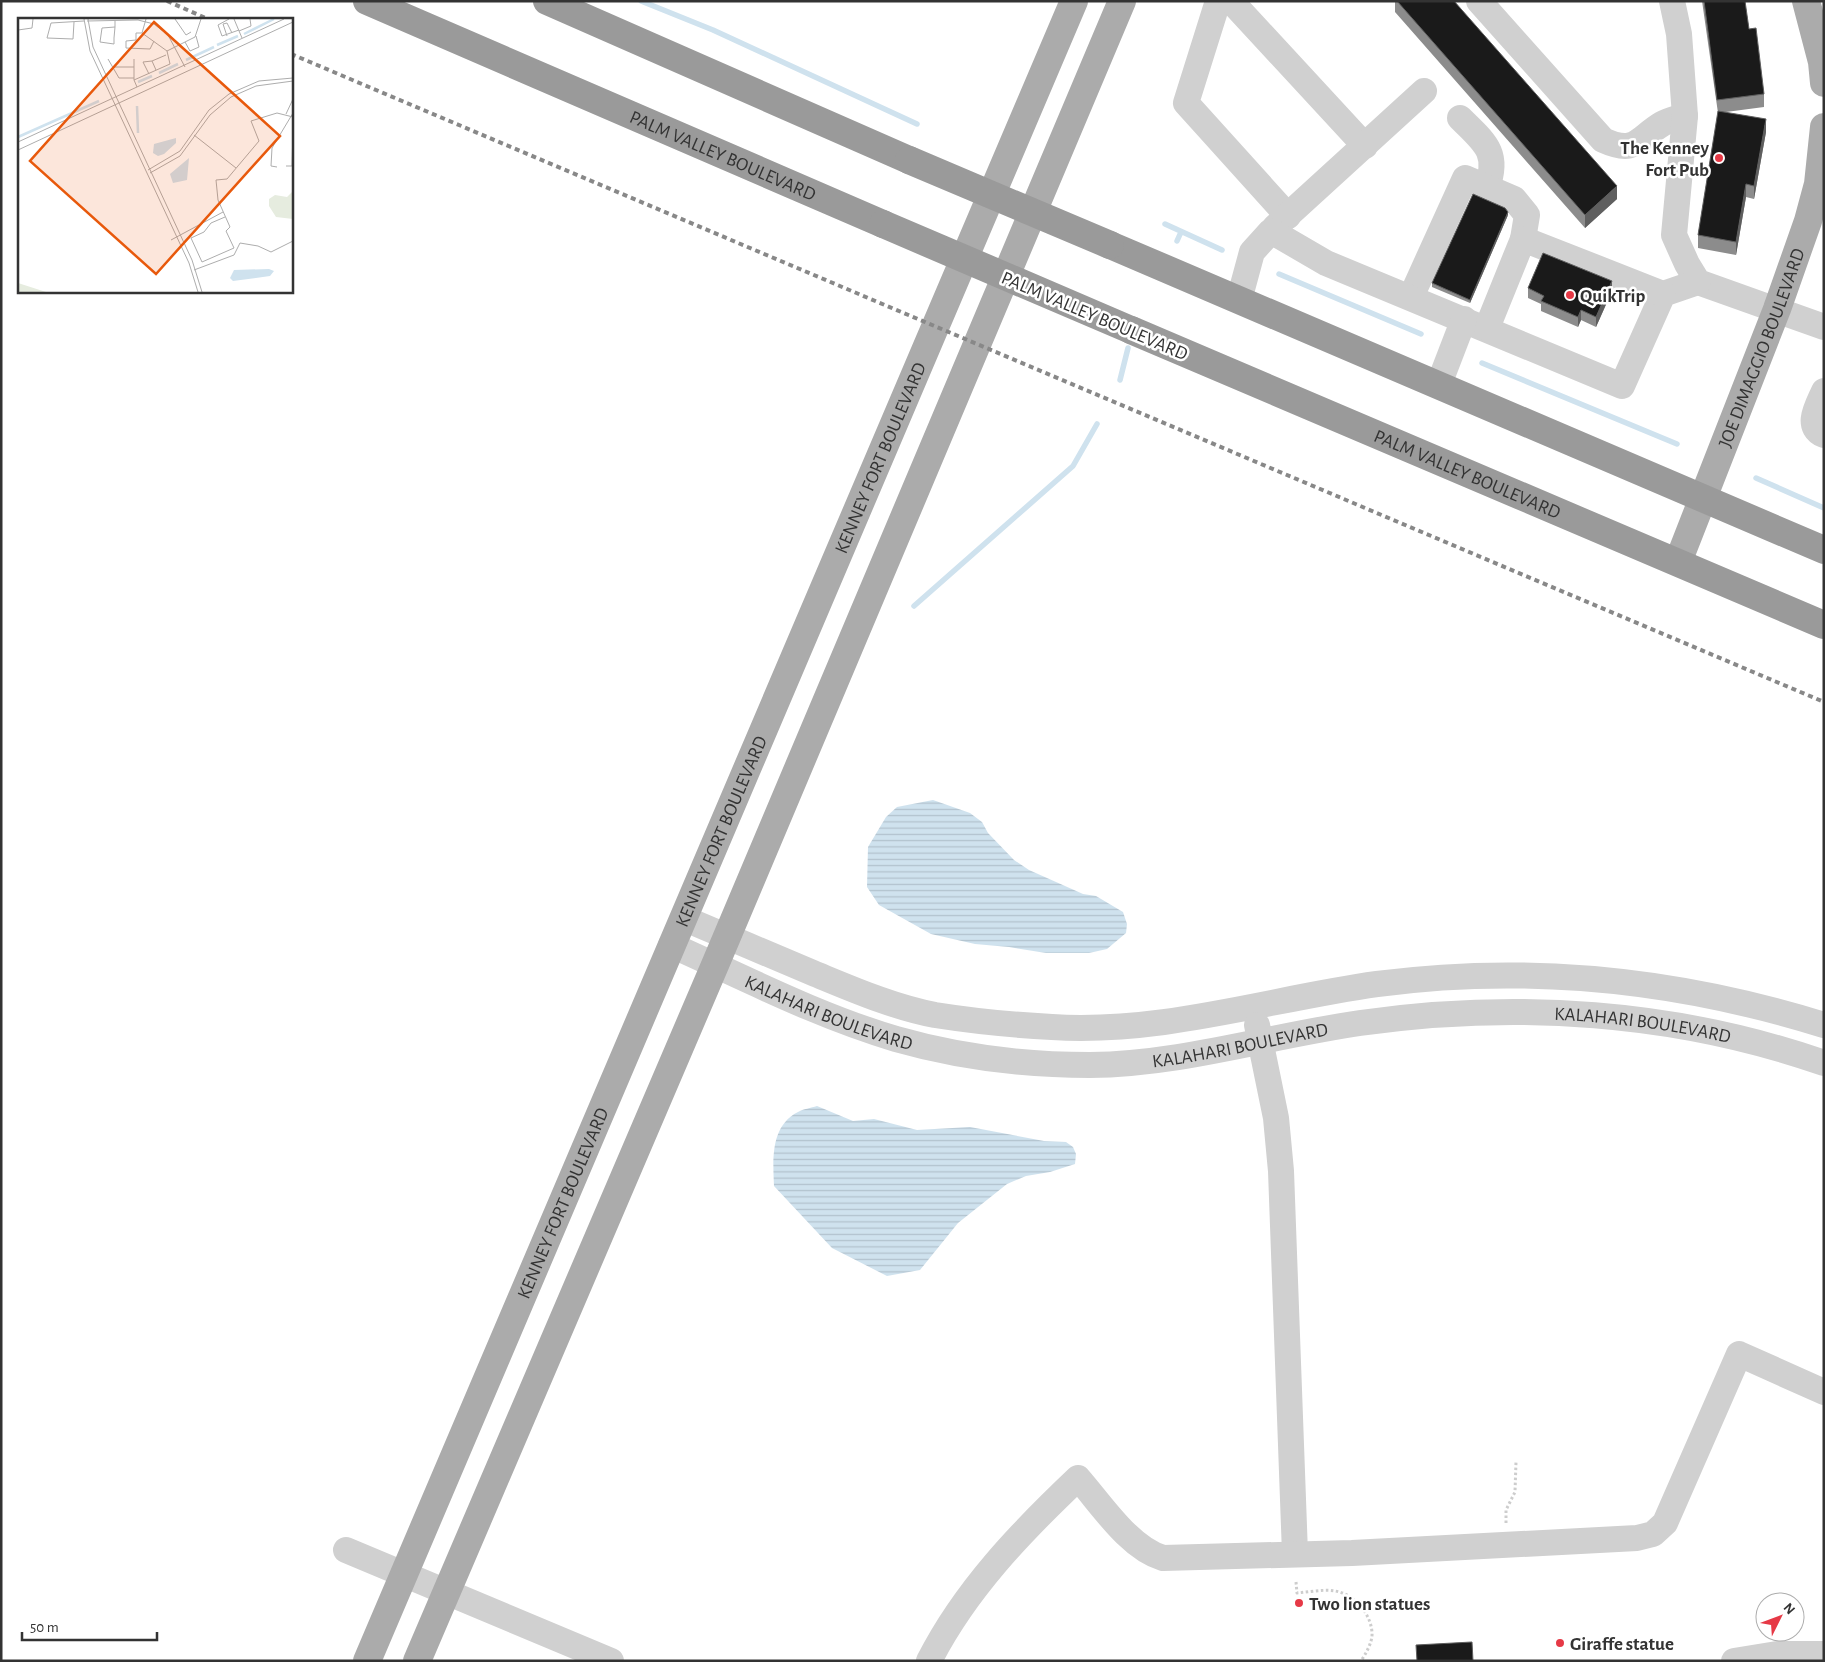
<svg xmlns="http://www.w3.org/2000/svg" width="1825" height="1662" font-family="'Alegreya Sans',sans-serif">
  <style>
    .water { fill: url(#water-rules) }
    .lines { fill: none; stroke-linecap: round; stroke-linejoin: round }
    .stream { stroke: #cfe2ee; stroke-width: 5.5 }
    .path { stroke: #cdcdcd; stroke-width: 3; stroke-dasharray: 2.5 2.5; stroke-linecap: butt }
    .minor { stroke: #d0d0d0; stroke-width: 26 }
    .major { stroke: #ababab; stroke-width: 28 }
    .highway { stroke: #9a9a9a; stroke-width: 28 }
    .rail { stroke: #888; stroke-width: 4; stroke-dasharray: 5 4; stroke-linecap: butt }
    .highway-bridge { stroke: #9a9a9a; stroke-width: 28 }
    .wall { fill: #8c8c8c }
    .shaded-wall { fill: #5f5f5f }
    .building { fill: #1a1a1a; stroke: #5f5f5f }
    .poi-dot { fill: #e63946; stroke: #fff; stroke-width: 2 }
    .labels { text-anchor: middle; stroke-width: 5; stroke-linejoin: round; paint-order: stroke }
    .poi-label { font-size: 19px; font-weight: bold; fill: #333; stroke: #fff; text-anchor: start }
    .street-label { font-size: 19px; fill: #333; stroke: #fff }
    .inset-river { fill: none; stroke: #cfe2ee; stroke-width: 2.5 }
    .inset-road { fill: none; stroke: #adadad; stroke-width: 1 }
    .view { fill: #e8590c; fill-opacity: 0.15; stroke: #e8590c; stroke-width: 2.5 }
    .inset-edge { fill: none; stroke: #333; stroke-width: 2.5 }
  </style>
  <defs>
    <pattern id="water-rules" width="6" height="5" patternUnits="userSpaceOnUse" patternTransform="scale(1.25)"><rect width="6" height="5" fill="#cfe2ee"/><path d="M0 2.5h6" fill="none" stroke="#b2c2cd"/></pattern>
  </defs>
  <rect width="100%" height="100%" fill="#fff"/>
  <!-- water -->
  <path class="water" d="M933,800L970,813L982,822L988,833L1014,860L1029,870L1083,894L1096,896L1123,912L1127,924L1126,933L1107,949L1089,953H1046L1009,947L975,944L931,934L879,905L867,887L868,847L886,817L897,807Z
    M817,1106L853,1121L874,1119L917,1130L970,1127L1044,1141L1066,1142L1073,1147L1076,1154L1075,1164L1050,1172L1026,1176L1007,1184L958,1223L920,1270L887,1276L832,1248L774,1186C773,1160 770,1126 798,1112C803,1109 811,1108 817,1106Z"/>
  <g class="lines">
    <!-- stream -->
    <path class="stream" d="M641,1L713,30L917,124
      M1165,224L1222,250
      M1177,241L1181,232
      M1279,274L1421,334
      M1482,363L1677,444
      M1120,380L1128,348
      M1756,478L1824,508
      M914,606L1073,466L1097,424"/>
    <!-- path -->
    <path class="path" d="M1506,1523V1510L1515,1492L1516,1462
      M1296,1582L1297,1593C1309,1592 1323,1589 1335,1591C1355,1594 1373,1616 1372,1636C1371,1645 1366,1653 1361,1661"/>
    <!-- minor -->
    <g class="minor">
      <path d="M1218,1L1186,103L1288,216"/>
      <path d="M1231,1L1365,146"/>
      <path d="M1479,1L1603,140C1636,155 1637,139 1662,124C1669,120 1678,118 1685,116"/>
      <path d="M1672,1L1679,34L1685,116L1674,235L1687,264L1698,282L1824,327"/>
      <path d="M1460,118C1484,142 1500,152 1487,187"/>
      <path d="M1275,227L1424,91"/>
      <path d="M1411,297L1465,178L1514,199L1527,215L1523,239"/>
      <path d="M1239,300L1252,252L1271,231L1326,263L1622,386L1663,294L1698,282"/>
      <path d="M1487,328L1523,239L1663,294"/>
      <path d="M1439,384L1464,319"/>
      <path d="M1824,391C1818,405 1804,427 1824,435"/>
      <path d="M683,918C726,936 770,955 813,973C852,989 893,1007 935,1015C973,1021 1013,1025 1052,1027C1163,1034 1269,999 1377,984C1528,964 1679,980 1824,1025"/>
      <path id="s1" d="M671,945C745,978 818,1016 896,1039C959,1057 1025,1065 1090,1065C1182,1064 1270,1036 1360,1023C1516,1001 1675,1011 1824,1063"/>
      <path d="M1257,1025L1276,1118L1281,1171L1295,1554"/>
      <path d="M346,1550L611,1661"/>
      <path d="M929,1661C965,1590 1021,1532 1078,1478C1101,1504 1129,1548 1163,1558L1352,1553L1637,1538L1653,1534L1665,1523L1739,1354L1824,1392"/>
      <path d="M1734,1661L1777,1654H1824"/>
    </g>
    <!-- major -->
    <g class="major">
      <path d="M1806,1L1822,62L1824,83"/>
      <path id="s2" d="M1678,562L1777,309L1808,221L1818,184L1824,127"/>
      <path id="s3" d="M367,1661L1074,1"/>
      <path d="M417,1661L715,965L1122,1"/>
    </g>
    <!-- highway -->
    <g class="highway">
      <path id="s4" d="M367,1L883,224"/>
      <path d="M547,1L909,160"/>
      <path d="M1110,245L1824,550"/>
      <path id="s5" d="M1131,330L1824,625"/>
    </g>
    <!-- rail -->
    <path class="rail" d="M167,1L208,19
      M291,54L1824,702"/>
    <!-- highway-bridge -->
    <path class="highway-bridge" d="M909,160L1110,245
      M883,224L1131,330"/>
  </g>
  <!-- wall -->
  <path class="wall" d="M1395,1H1454L1617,199L1585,228L1395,12Z
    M1702,1H1745L1749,29L1764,94V107L1726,112L1766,132L1754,199L1746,197L1736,255L1698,248V235L1718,113Z
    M1508,215L1470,303L1432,287V283Z
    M1528,288L1612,291L1596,327L1581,320L1578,327L1541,311V304L1528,298Z"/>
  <!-- shaded-wall -->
  <path class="shaded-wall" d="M1766,119V132L1754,199V186Z
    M1746,184V197L1736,255V242Z
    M1617,186V199L1585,228V215Z
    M1508,212V215L1470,303V300Z
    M1612,281V291L1596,327V317Z
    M1581,310V320L1578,327V317Z"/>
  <!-- building -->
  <path class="building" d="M1397,1H1454L1617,186L1585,215Z
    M1704,1H1745L1749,29L1756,28L1764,94L1717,100Z
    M1718,111L1766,119L1754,186L1746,184L1736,242L1698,235Z
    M1473,194L1505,208L1508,212L1470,300L1432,283Z
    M1543,253L1612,281L1596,317L1581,310L1578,317L1541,301L1544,296L1528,288Z
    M1472,1642L1473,1661H1417L1416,1645Z"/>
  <!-- markers -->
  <g class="poi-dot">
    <circle cx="1719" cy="158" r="5"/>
    <circle cx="1570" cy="295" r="5"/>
    <circle cx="1299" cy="1603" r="5"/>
    <circle cx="1560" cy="1643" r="5"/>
  </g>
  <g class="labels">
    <!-- poi labels -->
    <g class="poi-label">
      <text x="1709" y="154" text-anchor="end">The Kenney<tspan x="1709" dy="22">Fort Pub</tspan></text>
      <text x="1580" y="302">QuikTrip</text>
      <text x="1309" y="1610">Two lion statues</text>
      <text x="1570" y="1650">Giraffe statue</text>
    </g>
    <!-- street labels -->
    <g class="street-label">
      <text dy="7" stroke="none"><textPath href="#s4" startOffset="388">PALM VALLEY BOULEVARD</textPath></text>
      <text transform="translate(1095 315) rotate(23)" y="7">PALM VALLEY BOULEVARD</text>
      <text dy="7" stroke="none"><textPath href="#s2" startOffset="230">JOE DIMAGGIO BOULEVARD</textPath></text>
      <text dy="7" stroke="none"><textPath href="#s3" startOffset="1308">KENNEY FORT BOULEVARD</textPath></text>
      <text dy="7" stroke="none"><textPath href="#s5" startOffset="366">PALM VALLEY BOULEVARD</textPath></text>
      <text dy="7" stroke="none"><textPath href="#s3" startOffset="902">KENNEY FORT BOULEVARD</textPath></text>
      <text dy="7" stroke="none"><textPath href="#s1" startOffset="172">KALAHARI BOULEVARD</textPath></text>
      <text dy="7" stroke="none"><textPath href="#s1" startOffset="998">KALAHARI BOULEVARD</textPath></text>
      <text dy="7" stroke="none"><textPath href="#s1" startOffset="592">KALAHARI BOULEVARD</textPath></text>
      <text dy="7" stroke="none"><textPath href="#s3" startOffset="498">KENNEY FORT BOULEVARD</textPath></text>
    </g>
  </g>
  <!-- overview -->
  <g transform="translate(18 18)">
    <rect width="275" height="275" fill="#fff"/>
    <path d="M0,265L28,274H0Z" fill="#e6ecdf"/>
    <path d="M275,173V201L258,199L251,188V181L257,177L269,179Z" fill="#e6ecdf"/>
    <path d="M158,120V125L146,136L140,138L135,135L136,126ZM171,140L169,162L155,165L152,156ZM251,251L256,253L252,258L215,263L212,260L216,252Z" fill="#cfe2ee"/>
    <path class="inset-river" d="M226,16L256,1M199,27L220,18M168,42L196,29M141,55L160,46M120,64L134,58M119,88L120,115M0,119L81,83"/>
    <path class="inset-road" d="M66,1L72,33L171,245L180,274M70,1L75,29L174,242L184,274M128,1L124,15L149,33M157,1L168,17L173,14M211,1L200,7L204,18L221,12M216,1L224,20M69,3L120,2L136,6L150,17L167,49M56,4L55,21L29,20L33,5L66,3M97,9L84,10L82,24L96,26V20L97,9V2M0,12L14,10L15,1M221,13L233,8L232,1M124,15H118V22L108,23V30L132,31L136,23M209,18L205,6L209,5L214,15M167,24L172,33L181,29L178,18M149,33L177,19L183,1M90,41L101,60H116M116,41V62M95,49H116M138,52L134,43L148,37M131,56L125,44L134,43M119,69L116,62L152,46L149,33M268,96L275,81M176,117L218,150M0,124L266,1M0,132L275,4M268,148H274L275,111M259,149L253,148L254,130L275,95M130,152L162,133L191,92L211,76L241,63L275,60M132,155L162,138L192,97L213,79L238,68L275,63M193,205L186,214L173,220L184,244L216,230L208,213L212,209L200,182L198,162L209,161L241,123L233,103L259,95L275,99M193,205L207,199M153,222L205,194M176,252L216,237L222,225L240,228L253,234L275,223"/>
    <path class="view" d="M136,4L262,118L138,256L12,143Z"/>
    <rect width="275" height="275" class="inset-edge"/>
  </g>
  <!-- border -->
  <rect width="1825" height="1662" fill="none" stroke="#333333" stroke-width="5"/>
  <!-- north arrow -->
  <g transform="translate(1780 1617) rotate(48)"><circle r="24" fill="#ffffff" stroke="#adadad"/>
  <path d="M0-4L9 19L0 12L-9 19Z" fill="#e63946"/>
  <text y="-8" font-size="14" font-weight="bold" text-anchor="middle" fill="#333333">N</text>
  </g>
  <!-- scale -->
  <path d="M22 1632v8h135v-8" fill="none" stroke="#333333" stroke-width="2.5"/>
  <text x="30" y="1632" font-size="15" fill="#333333" stroke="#ffffff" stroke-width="4" paint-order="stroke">50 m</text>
</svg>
